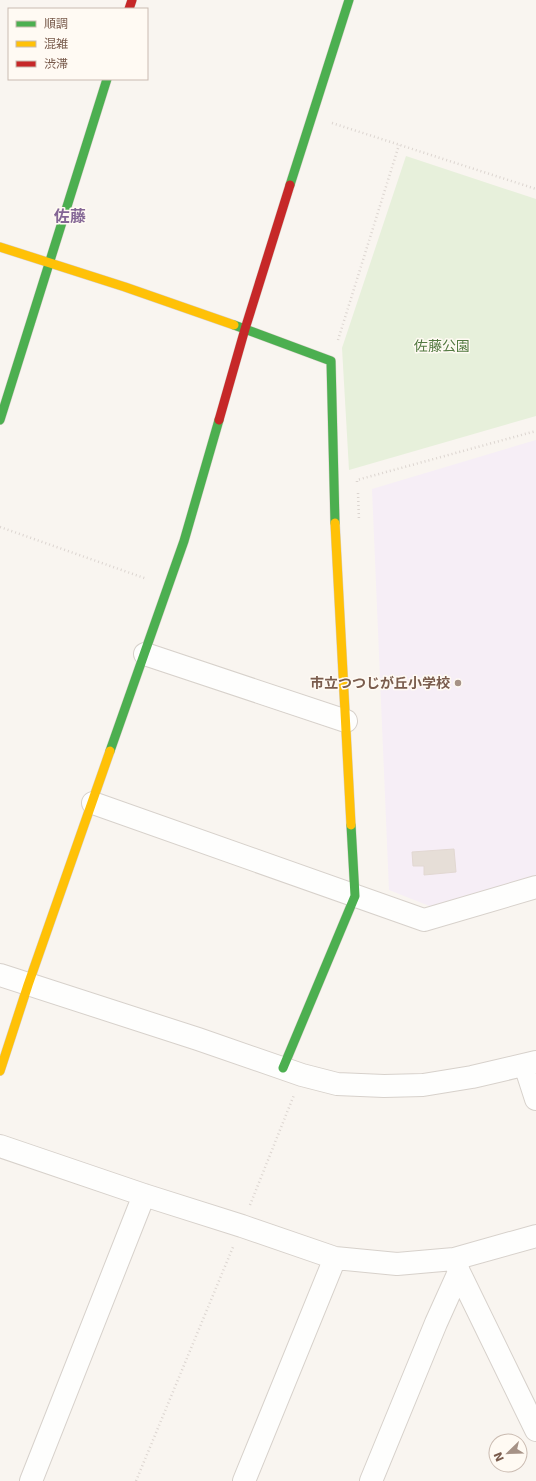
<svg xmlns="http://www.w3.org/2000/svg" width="536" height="1481" font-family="'DejaVu Sans','Noto Sans JP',sans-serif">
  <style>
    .education { fill: #f6eef6 }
    .green { fill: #e7f0db }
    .building { fill: #e6ded7; stroke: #e2d8d2 }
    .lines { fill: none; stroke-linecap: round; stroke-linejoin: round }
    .street-casing { stroke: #d7d1cb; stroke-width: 24 }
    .fast-casing { stroke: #d9d2cb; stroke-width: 10 }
    .slow-casing { stroke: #d9d2cb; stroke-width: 10 }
    .jam-casing { stroke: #d9d2cb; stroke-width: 10 }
    .path { stroke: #dcd5d0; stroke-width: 2.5; stroke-dasharray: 1 3; stroke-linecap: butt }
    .street { stroke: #fefefd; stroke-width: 22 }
    .fast { stroke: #4caf50; stroke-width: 9 }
    .slow { stroke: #ffc107; stroke-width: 9 }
    .jam { stroke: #c62828; stroke-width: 9 }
    .poi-dot { fill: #a69286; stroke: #fffaf3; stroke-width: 1.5 }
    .labels { text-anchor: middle; stroke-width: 3; stroke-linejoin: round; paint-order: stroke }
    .park-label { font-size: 14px; fill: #537a41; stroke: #fffaf3 }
    .poi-label { font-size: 14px; font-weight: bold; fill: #7a5c4d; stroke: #fffaf3; text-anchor: end }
    .quarter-label { font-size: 16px; font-weight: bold; fill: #846695; stroke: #fffaf3 }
  </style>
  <rect width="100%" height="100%" fill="#f9f5f0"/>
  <!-- education -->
  <path class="education" d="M536,440V877L432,907L389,890L372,489Z"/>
  <!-- green -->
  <path class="green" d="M406,156L536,199V416L349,470L342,348Z"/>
  <!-- building -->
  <path class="building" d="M454,849L456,872L424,875V866H413L412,852Z"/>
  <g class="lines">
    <defs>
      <path id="street" d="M145,654L346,721
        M93,803L424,920L536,887
        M0,975L198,1039L302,1075L337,1084L384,1086L423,1085L472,1077L536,1062
        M525,1065L536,1099
        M0,1146L144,1195L242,1226L335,1258L397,1264L454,1259L536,1236
        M456,1263L459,1272L536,1430
        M31,1481L144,1195
        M244,1481L335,1258
        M371,1481L436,1323L459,1272"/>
      <path id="fast" d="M290,185L349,0
        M234,325L331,361L335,523
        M0,420L107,79
        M110,751L184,541L219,420
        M283,1068L355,896L351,825"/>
      <path id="slow" d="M0,247L125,287L234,325
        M335,523L351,825
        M0,1071L28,985L110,751"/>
      <path id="jam" d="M129,9L132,0
        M219,420L245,329L290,185"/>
    </defs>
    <!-- street casing -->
    <use href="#street" class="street-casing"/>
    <!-- fast casing -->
    <use href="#fast" class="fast-casing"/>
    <!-- slow casing -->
    <use href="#slow" class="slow-casing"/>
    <!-- jam casing -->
    <use href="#jam" class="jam-casing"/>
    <!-- path -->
    <path class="path" d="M332,123L536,189
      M338,340L399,145
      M357,482V480L536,431
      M358,493L359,520
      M0,527L147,579
      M250,1205L294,1095
      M136,1481L233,1247"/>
    <!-- street -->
    <use href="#street" class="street"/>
    <!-- fast -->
    <use href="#fast" class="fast"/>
    <!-- slow -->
    <use href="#slow" class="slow"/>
    <!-- jam -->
    <use href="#jam" class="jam"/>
  </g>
  <!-- markers -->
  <circle class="poi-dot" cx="458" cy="683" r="4"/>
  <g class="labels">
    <!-- park labels -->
    <g class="park-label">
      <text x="442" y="351">佐藤公園</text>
    </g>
    <!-- poi labels -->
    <g class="poi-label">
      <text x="450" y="688">市立つつじが丘小学校</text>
    </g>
    <!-- quarter labels -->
    <g class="quarter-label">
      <text x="70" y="222">佐藤</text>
    </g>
  </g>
  <!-- legend -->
  <rect x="8" y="8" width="140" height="72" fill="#fffaf3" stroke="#cabbb1"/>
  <rect x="16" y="21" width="20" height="6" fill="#4caf50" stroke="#cabbb1"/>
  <text x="44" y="28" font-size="12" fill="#7a5c4d">順調</text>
  <rect x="16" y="41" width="20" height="6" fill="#ffc107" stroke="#cabbb1"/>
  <text x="44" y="48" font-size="12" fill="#7a5c4d">混雑</text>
  <rect x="16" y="61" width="20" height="6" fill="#c62828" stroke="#cabbb1"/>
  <text x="44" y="68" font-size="12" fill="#7a5c4d">渋滞</text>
  <!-- north arrow -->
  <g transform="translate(508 1453) rotate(247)"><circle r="19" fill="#fffaf3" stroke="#cabbb1"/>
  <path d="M0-3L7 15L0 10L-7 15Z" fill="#a69286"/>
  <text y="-6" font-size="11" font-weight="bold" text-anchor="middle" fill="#7a5c4d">N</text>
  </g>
</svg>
